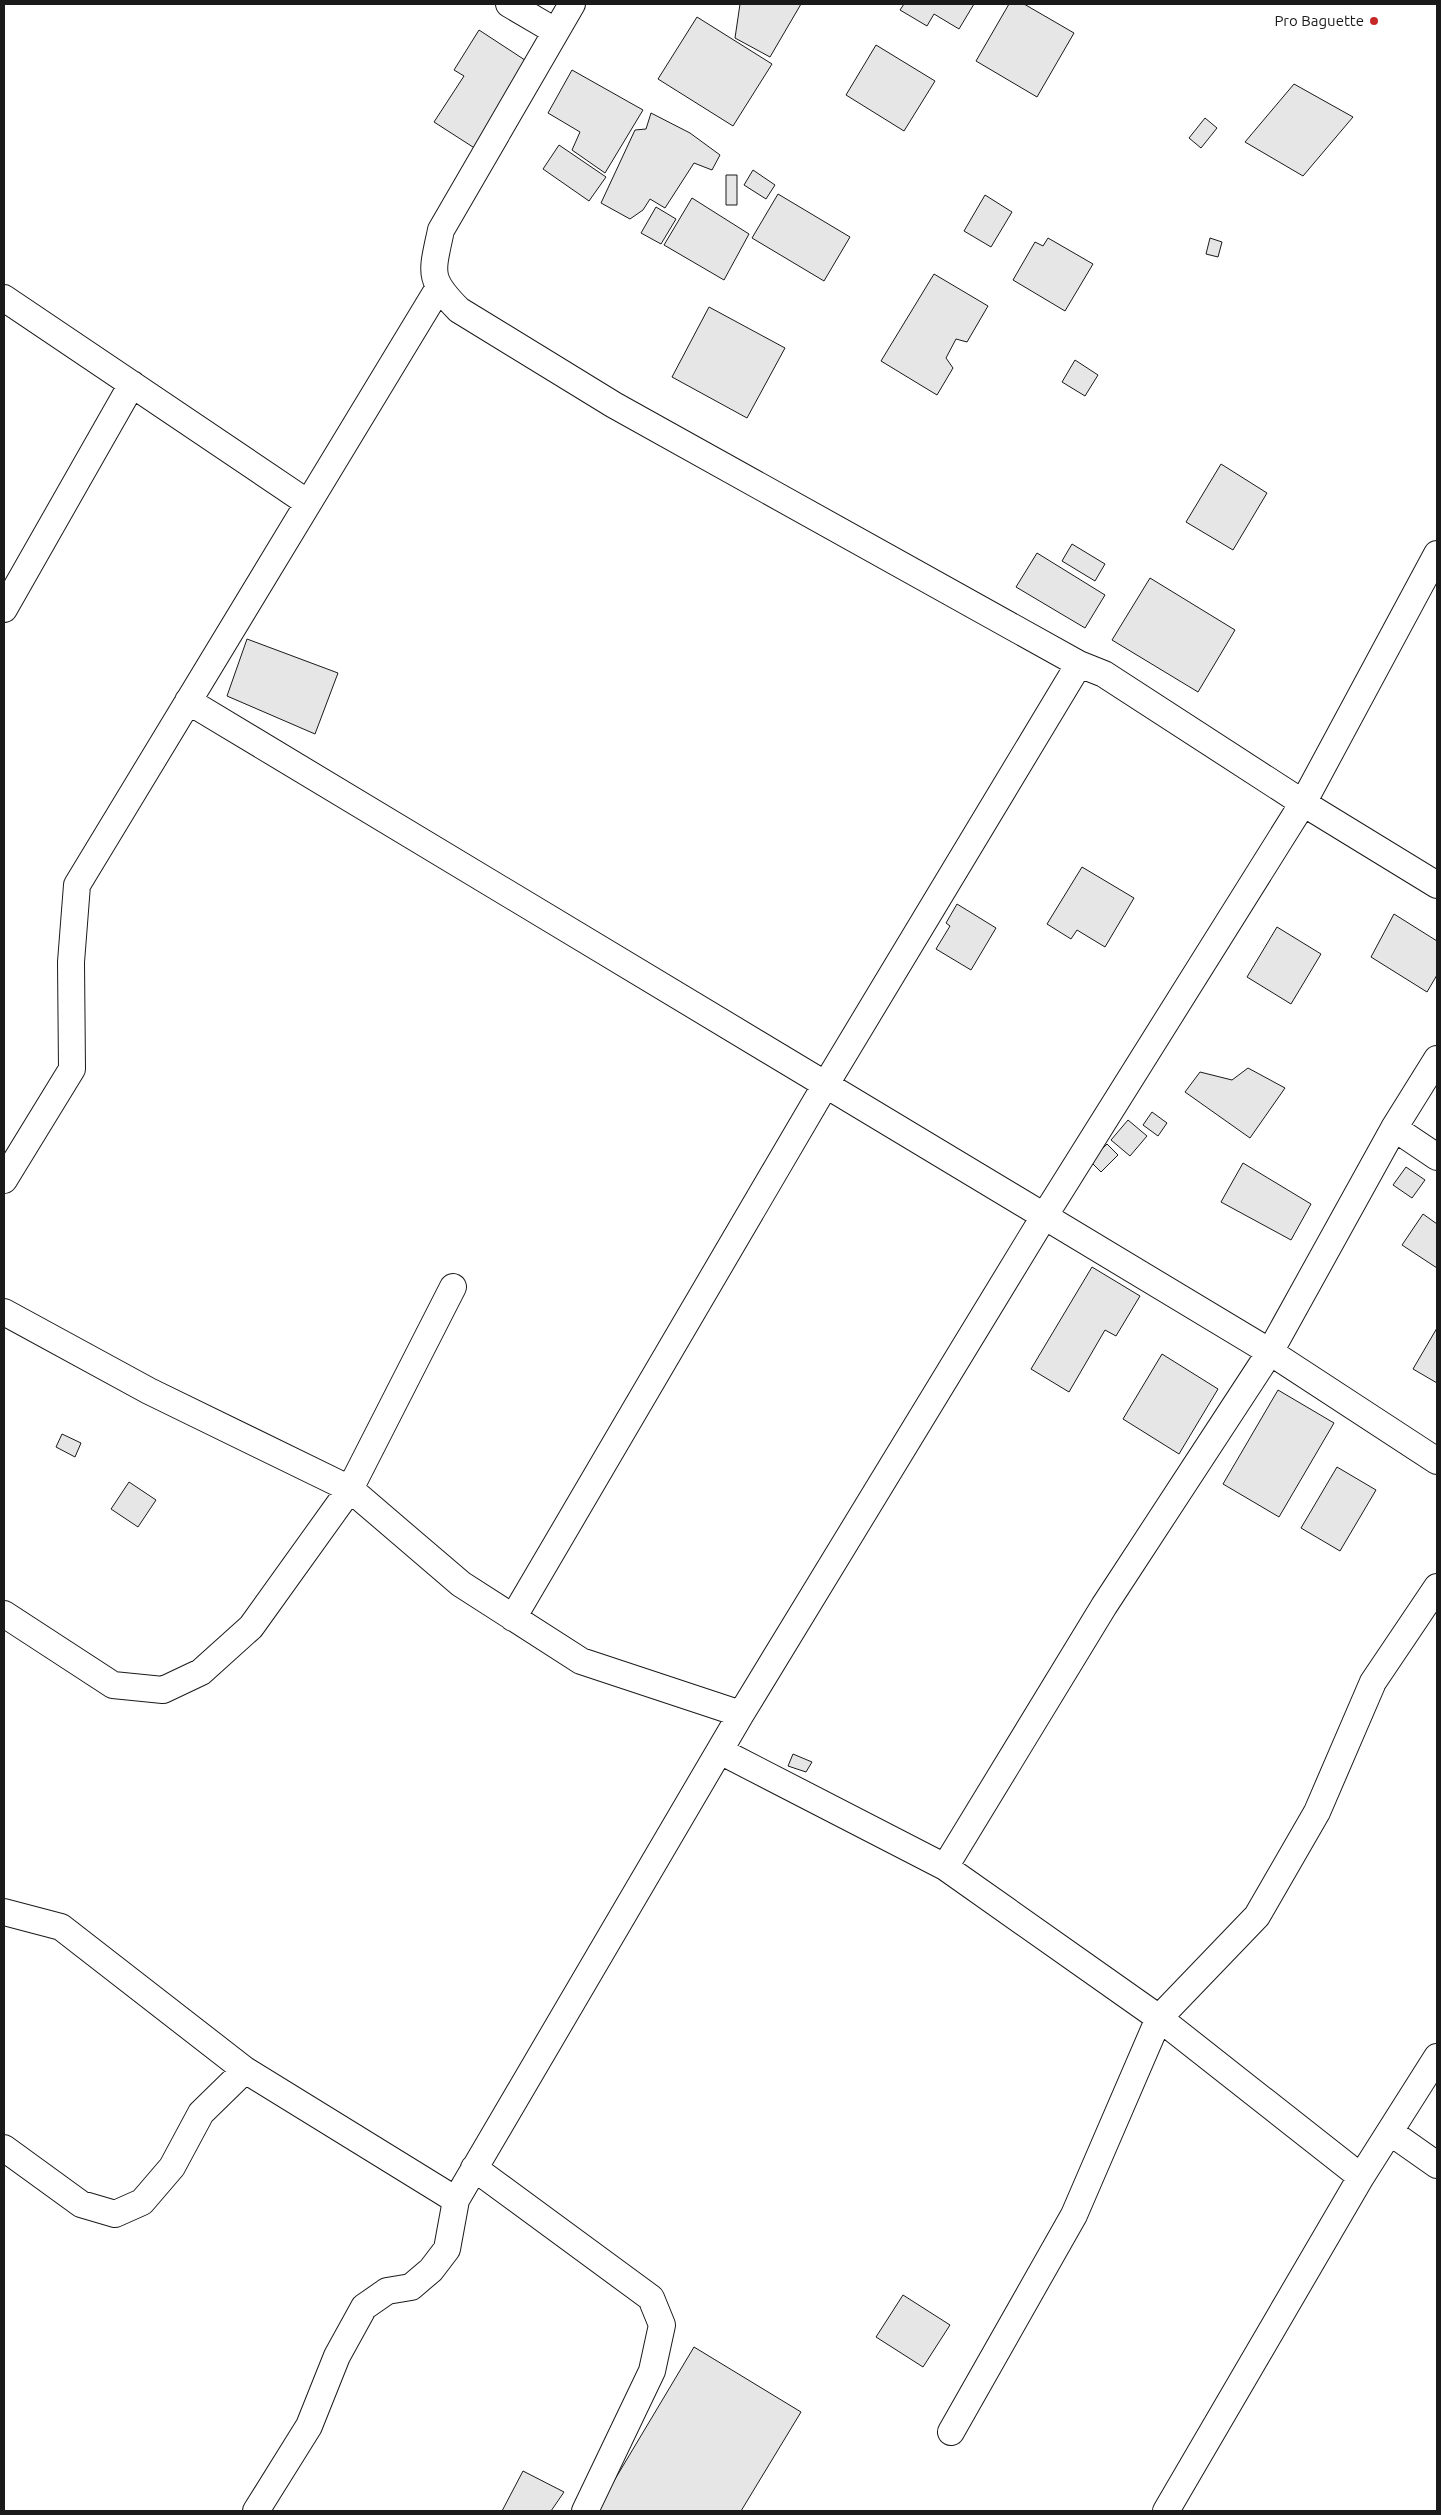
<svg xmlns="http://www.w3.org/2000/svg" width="1441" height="2515" font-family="Ubuntu,sans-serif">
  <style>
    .building { fill: #e6e6e6; stroke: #1a1a1a }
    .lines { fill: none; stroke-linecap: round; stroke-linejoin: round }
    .minor-casing { stroke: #1a1a1a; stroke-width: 28 }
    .minor { stroke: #fff; stroke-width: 26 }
    .poi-dot { fill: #c62828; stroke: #fff; stroke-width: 2 }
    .labels { text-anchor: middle; stroke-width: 4; stroke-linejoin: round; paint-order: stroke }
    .poi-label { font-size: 15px; fill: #1a1a1a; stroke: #fff; text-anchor: end }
  </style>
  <rect width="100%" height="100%" fill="#fff"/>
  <!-- building -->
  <path class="building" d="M740,4H801L770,57L735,38Z
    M904,4H974L959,29L934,14L927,26L900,10Z
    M1009,4H1024L1074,33L1037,97L976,61Z
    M697,17L772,64L733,126L658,79Z
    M479,30L531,64L476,149L434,122L464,76L454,70Z
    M876,45L935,81L904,131L846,95Z
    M572,70L643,110L605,173L572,150L580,132L548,113Z
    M1294,84L1353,117L1303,176L1245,142Z
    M651,113L690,133L720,155L712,170L694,163L665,208L650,199L643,210L630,219L601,203L635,130L646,129Z
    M1205,118L1217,128L1201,148L1189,138Z
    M559,145L606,177L589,201L543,169Z
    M753,170L775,185L766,199L744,185Z
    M726,175H737V205H726Z
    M778,194L850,237L824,281L752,238Z
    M985,195L1012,212L991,247L964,231Z
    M692,198L749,234L724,280L664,245Z
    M656,207L676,219L661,244L641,233Z
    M1048,238L1093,264L1065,311L1013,280L1035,242L1043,246Z
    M1210,238L1222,242L1218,257L1206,254Z
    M934,274L988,306L967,342L956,339L946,358L953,368L937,395L881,361Z
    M709,307L785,348L747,418L672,377Z
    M1075,360L1098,375L1085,396L1062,382Z
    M1221,464L1267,493L1233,550L1186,522Z
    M1072,544L1105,564L1095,581L1062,561Z
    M1037,553L1105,595L1085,628L1016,587Z
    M1150,578L1235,630L1198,692L1112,640Z
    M247,639L338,673L315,734L227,696Z
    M1082,867L1134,898L1105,947L1077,930L1071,939L1047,924Z
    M957,904L996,928L971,970L936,949L950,926L946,923Z
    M1394,914L1437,941V975L1427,992L1371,957Z
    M1277,927L1321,954L1291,1004L1247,977Z
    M1248,1068L1285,1088L1250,1138L1185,1092L1200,1072L1232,1080Z
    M1152,1112L1167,1123L1158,1136L1143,1125Z
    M1128,1120L1147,1136L1130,1156L1111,1140Z
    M1107,1144L1118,1155L1101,1172L1090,1161Z
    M1243,1163L1311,1204L1291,1240L1221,1202Z
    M1406,1167L1425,1180L1412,1198L1393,1185Z
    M1423,1214L1437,1224V1268L1402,1245Z
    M1092,1267L1140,1296L1116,1336L1105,1330L1069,1392L1031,1369Z
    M1437,1328V1383L1413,1369Z
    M1162,1354L1218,1389L1179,1454L1123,1419Z
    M1278,1390L1334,1423L1279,1517L1223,1484Z
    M62,1434L81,1443L75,1457L56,1447Z
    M1337,1467L1376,1490L1340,1551L1301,1528Z
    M129,1482L156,1500L138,1527L111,1509Z
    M793,1754L812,1762L806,1772L788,1766Z
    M903,2295L950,2325L923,2367L876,2337Z
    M694,2347L801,2412L741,2511H596Z
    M523,2471L564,2492L551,2511H502Z"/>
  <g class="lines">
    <defs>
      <path id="minor" d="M509,4L555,31
        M572,4L441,230C432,273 427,278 459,310L614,405L1079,664L1104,674L1303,803L1437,885
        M4,298L308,503
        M4,609L132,384
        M188,701L1270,1352L1437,1461
        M1394,1128L1437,1157
        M4,1180L72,1069L71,962L77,885L438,289
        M4,1312L149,1391L350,1489L461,1584L581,1661L741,1714
        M4,1614L113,1685L163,1690L201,1672L251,1627L350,1489L453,1287
        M513,1618L826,1084L1079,664
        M720,1751L945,1867
        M4,1912L61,1927L245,2070L456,2200
        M1390,2132L1437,2165
        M4,2148L81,2204L115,2214L142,2202L172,2167L201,2113L245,2070
        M474,2168L651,2298L662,2325L652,2371L585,2511
        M1361,2177L1159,2018L945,1867L1104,1606L1270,1352L1394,1128L1437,1059
        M951,2432L1074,2215L1159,2018L1257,1916L1317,1812L1373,1682L1437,1587
        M256,2511L309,2426L337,2356L364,2307L387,2291L411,2287L431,2270L447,2249L456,2200L741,1714L1045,1215L1303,803L1437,554
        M1166,2511L1361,2177L1437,2057"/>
    </defs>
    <!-- minor casing -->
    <use href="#minor" class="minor-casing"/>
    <!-- minor -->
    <use href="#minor" class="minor"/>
  </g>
  <!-- markers -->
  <circle class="poi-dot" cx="1374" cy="21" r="5"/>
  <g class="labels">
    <!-- poi labels -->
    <g class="poi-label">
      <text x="1364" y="26">Pro Baguette</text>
    </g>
  </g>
  <!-- border -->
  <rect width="1441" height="2515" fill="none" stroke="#1a1a1a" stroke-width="10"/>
</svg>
